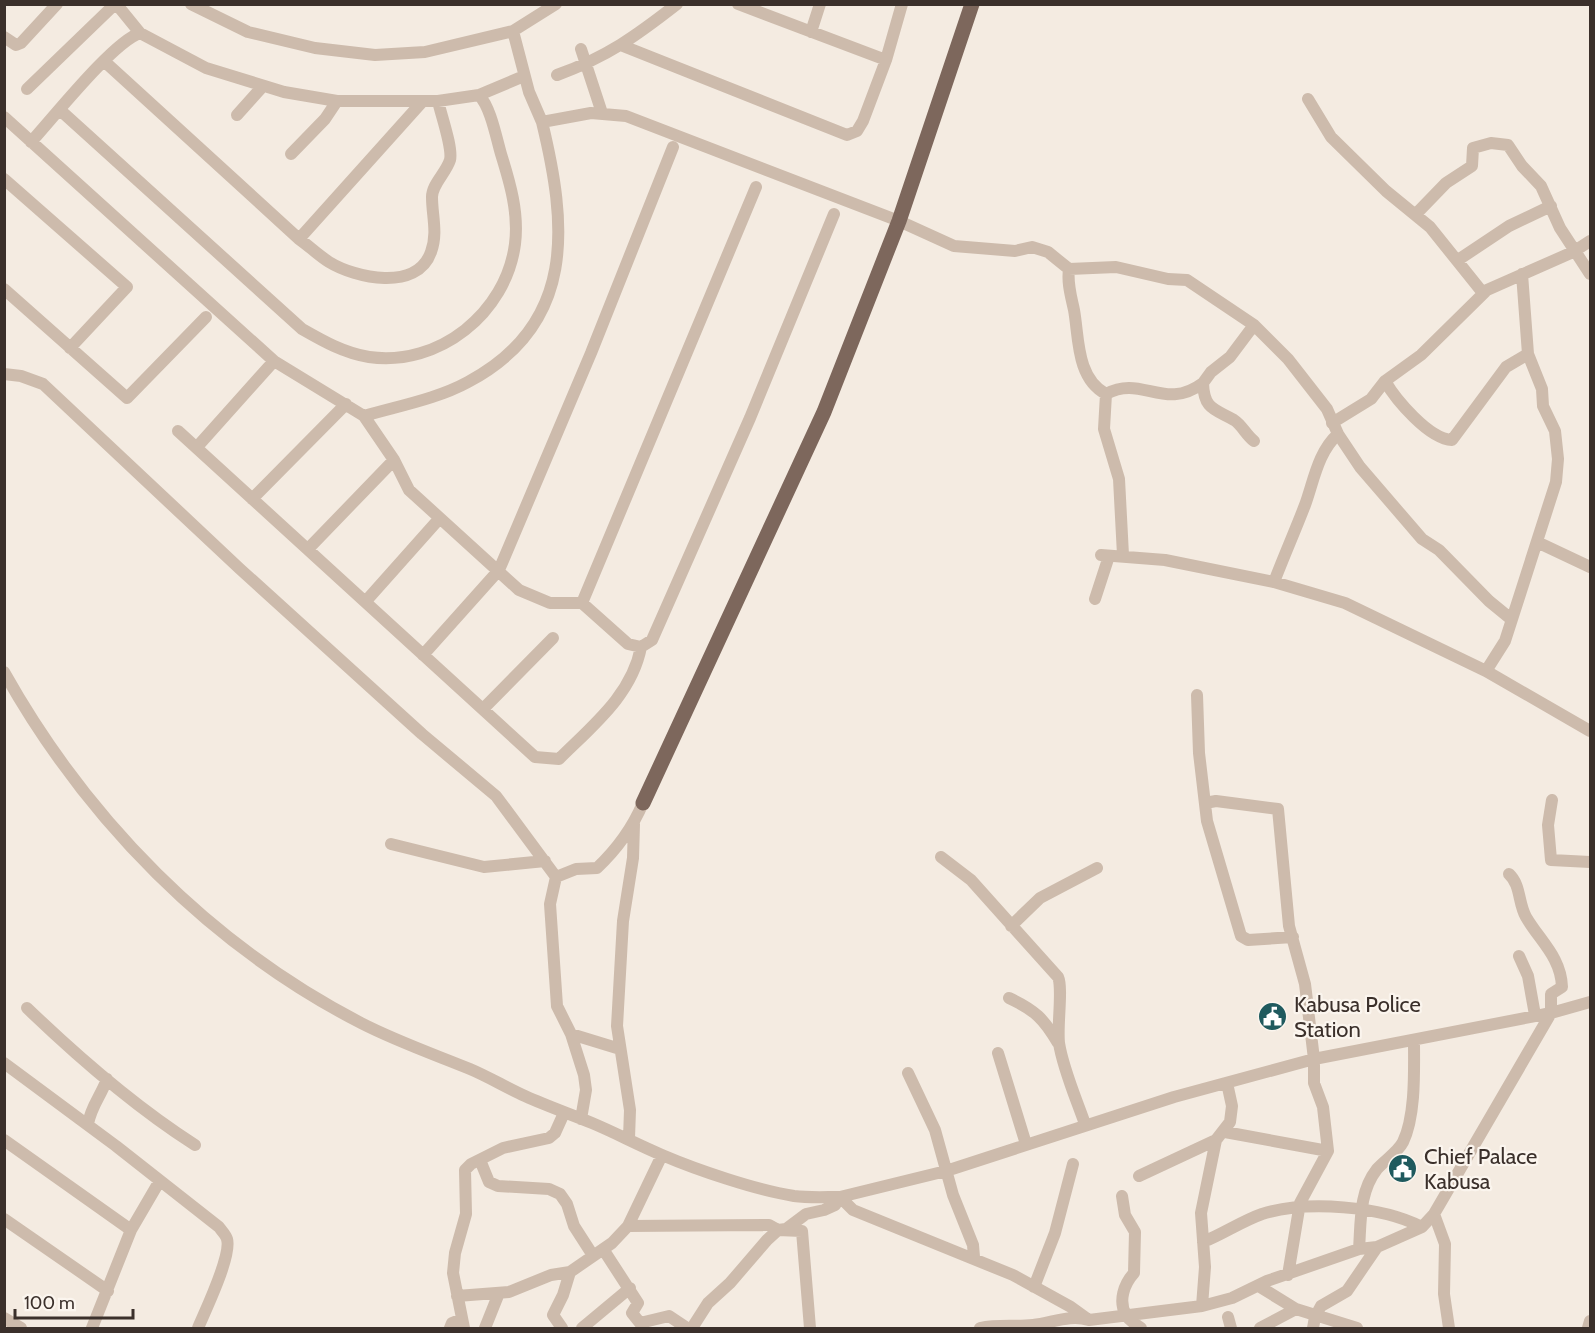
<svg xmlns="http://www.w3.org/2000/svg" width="1595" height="1333" font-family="Cabin,sans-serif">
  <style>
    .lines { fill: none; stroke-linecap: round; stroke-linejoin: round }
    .minor { stroke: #cdbbac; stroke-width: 12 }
    .major { stroke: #7d675c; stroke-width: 15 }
    .labels { text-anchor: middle; stroke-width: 4.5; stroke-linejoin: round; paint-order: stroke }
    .poi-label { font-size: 22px; fill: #3b302b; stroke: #fbf5ee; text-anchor: start }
  </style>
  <rect width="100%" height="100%" fill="#f4ebe1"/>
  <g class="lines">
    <!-- minor -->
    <path class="minor" d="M191,4L248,32L315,48L375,55L425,52L513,31L556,4
      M738,4L886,60
      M513,31L529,92L542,122L591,113L626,116L899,221L954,246L1015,251L1032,247L1048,252L1069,269C1067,283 1071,296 1074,310C1079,337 1076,378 1106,394L1104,429L1119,479L1123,555
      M811,32L820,4
      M4,37L16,45L21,43L57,4
      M623,46L847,135L857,131L863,121L886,60L902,4
      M581,49L602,113
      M104,61L299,239C309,246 318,255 329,262C355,278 417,292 431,252C438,233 432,216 432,197C432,184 446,173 450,160C453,148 441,115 438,101
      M557,75C607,57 636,36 677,4
      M27,89L113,6H118L140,33
      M1308,99L1331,137L1386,191L1430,227L1483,293
      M60,110L302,329C323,341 344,353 369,357C439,367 506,313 515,244C519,213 510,183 501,154C496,137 491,108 479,95
      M237,115L263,86
      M4,117L274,361L364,416L394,460L409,490L519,590L550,603H582L628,644L641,647
      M31,142C53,118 113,42 140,33L206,68L284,92L337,101H438L479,95L524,76
      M291,154L325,119L337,101
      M4,179L127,287L70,348
      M1416,214L1446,183L1472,166L1473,148L1491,143L1508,145L1522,166L1541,186L1560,228L1590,274
      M299,239L422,102
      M1458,260L1509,226L1551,206
      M1069,269L1116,267L1168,279L1187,280L1254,325L1288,359L1327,409L1338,434L1360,467L1422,539L1439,550L1489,601L1511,619
      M4,289L127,398L206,317
      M1254,325L1230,357L1211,372L1203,383C1204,410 1215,409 1234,420C1242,425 1246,435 1254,441
      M4,374L21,376L43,384L240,569L422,734L496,796L556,877
      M1385,381C1396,400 1429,439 1452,440L1506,367L1528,354
      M1106,394C1142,374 1164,412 1203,383
      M364,416C398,406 437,399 468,382C577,324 567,225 542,122
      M1332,423L1371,399L1385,381L1421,355L1487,290L1573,252L1590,241
      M178,431L535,757L559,759C592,726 632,695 641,647L652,640L750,418L834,214
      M197,447L274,361
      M252,499L346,404
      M1537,542L1590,567
      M308,549L394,460
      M1101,555L1165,560L1274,582L1345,603L1486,671L1590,731
      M1274,582C1284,556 1295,531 1305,505C1314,480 1318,452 1338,434
      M1095,599L1109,556
      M366,601L439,519
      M582,603L756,187
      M423,655L499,570L591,353L673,147
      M1486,671L1505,641L1556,482L1558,459L1555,431L1543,406L1542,389L1528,354L1522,274
      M4,672C87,820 210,945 361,1023C396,1041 433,1054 470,1069C489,1077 507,1088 525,1096C547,1106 570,1114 592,1123C616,1133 638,1145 662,1155C697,1170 756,1190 794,1196C809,1198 825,1197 840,1197L853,1210L1013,1275L1071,1307L1089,1320
      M1197,695L1199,753L1207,821L1241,936L1248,940L1293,937
      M483,709L553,638
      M1552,800L1548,825L1551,860L1590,862
      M1205,803L1216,801L1278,809L1289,926L1305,984L1314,1059V1083L1323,1107L1328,1151L1300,1203L1288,1275
      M391,844L484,867L545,861
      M941,857L971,880L1058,977C1063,988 1057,1025 1059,1043C1063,1069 1076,1098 1085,1124
      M1011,926L1040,898L1097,868
      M1519,956L1528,976L1535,1015
      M1009,998C1035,1010 1044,1019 1058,1043
      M27,1008C79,1058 134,1106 195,1145
      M571,1034L620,1049
      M998,1053L1026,1144
      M4,1063L116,1146L219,1227C221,1230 226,1235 227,1239C232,1256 205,1311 198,1328
      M908,1073L935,1130L953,1195L973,1245L974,1257
      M581,1119L586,1090L584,1075L571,1034L557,1006L550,904L556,877L576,869L597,868C617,849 632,829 643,803
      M88,1124C91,1106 101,1096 107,1079
      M1225,1132L1328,1151
      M629,1138L630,1110L617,1026L623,921L633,858L634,824
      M4,1140L131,1230
      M480,1160L489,1182L498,1186L549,1189L560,1194L567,1204L574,1226L592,1254
      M1139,1176L1216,1140
      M1122,1196L1125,1215L1135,1232L1134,1273C1124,1284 1118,1301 1126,1315C1128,1320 1137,1325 1141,1328
      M1434,1214L1445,1244L1444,1294L1449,1328
      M4,1219L108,1291
      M628,1226L769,1225L778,1230L802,1231L810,1328
      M1203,1242C1223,1234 1242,1221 1262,1214C1307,1200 1381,1206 1422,1227
      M603,1249L638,1303L632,1313L640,1323L669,1316L687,1328
      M1359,1249C1361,1221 1359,1192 1377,1169C1385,1160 1398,1152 1403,1142C1416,1115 1414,1069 1414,1040
      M1034,1287L1055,1233L1073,1164
      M1260,1287L1296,1309L1357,1328
      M457,1296L509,1292L551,1275L570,1272
      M1202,1306L1205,1267L1201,1213L1216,1140L1230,1122L1232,1106L1227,1083
      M1228,1317L1231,1328
      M4,1318L21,1328
      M92,1328L131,1230L159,1182
      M450,1328L452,1323L462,1319
      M464,1328L453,1273L455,1253L466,1214L465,1170L471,1164L503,1148L549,1138L555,1133L564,1113
      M485,1328L499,1293
      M562,1328L553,1315L563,1295L570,1272L612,1243L628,1226L662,1155
      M582,1328L630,1288
      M692,1328L708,1303L730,1283L767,1240L778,1230L786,1229L806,1214L824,1210L835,1205L840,1197L946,1171L1174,1097L1314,1059L1551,1013L1590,1002
      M980,1328C999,1324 1015,1327 1033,1325C1052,1323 1070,1314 1089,1320L1202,1306L1232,1298L1267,1281L1359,1249L1377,1247
      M1260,1328L1296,1309
      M1313,1328L1315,1317L1321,1306L1347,1291L1377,1247L1422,1227L1434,1214L1551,1013V994L1562,987C1561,957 1540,941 1526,917C1518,903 1521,885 1509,874
      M1588,1328L1590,1321"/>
    <!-- major -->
    <path class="major" d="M643,803L824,412L899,221L972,4"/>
  </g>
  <!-- icons -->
  <defs>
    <symbol id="civic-disc" viewBox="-11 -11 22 22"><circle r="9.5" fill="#1f5a5e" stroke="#fbf5ee"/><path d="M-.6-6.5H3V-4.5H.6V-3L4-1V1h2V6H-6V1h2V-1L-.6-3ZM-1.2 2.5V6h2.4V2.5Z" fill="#fff"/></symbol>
  </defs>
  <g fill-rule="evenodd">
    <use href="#civic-disc" x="1256" y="1000" width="33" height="33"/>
    <use href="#civic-disc" x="1386" y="1152" width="33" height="33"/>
  </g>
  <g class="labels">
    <!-- poi labels -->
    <g class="poi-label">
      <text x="1294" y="1012">Kabusa Police<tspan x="1294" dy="25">Station</tspan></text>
      <text x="1424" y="1164">Chief Palace<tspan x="1424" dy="25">Kabusa</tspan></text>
    </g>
  </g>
  <!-- border -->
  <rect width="1595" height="1333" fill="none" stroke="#3b302b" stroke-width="12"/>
  <!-- scale -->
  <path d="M15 1309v9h118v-9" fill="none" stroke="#3b302b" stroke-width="3"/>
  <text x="24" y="1309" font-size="18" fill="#3b302b" stroke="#fbf5ee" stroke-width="4.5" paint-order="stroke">100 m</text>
</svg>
